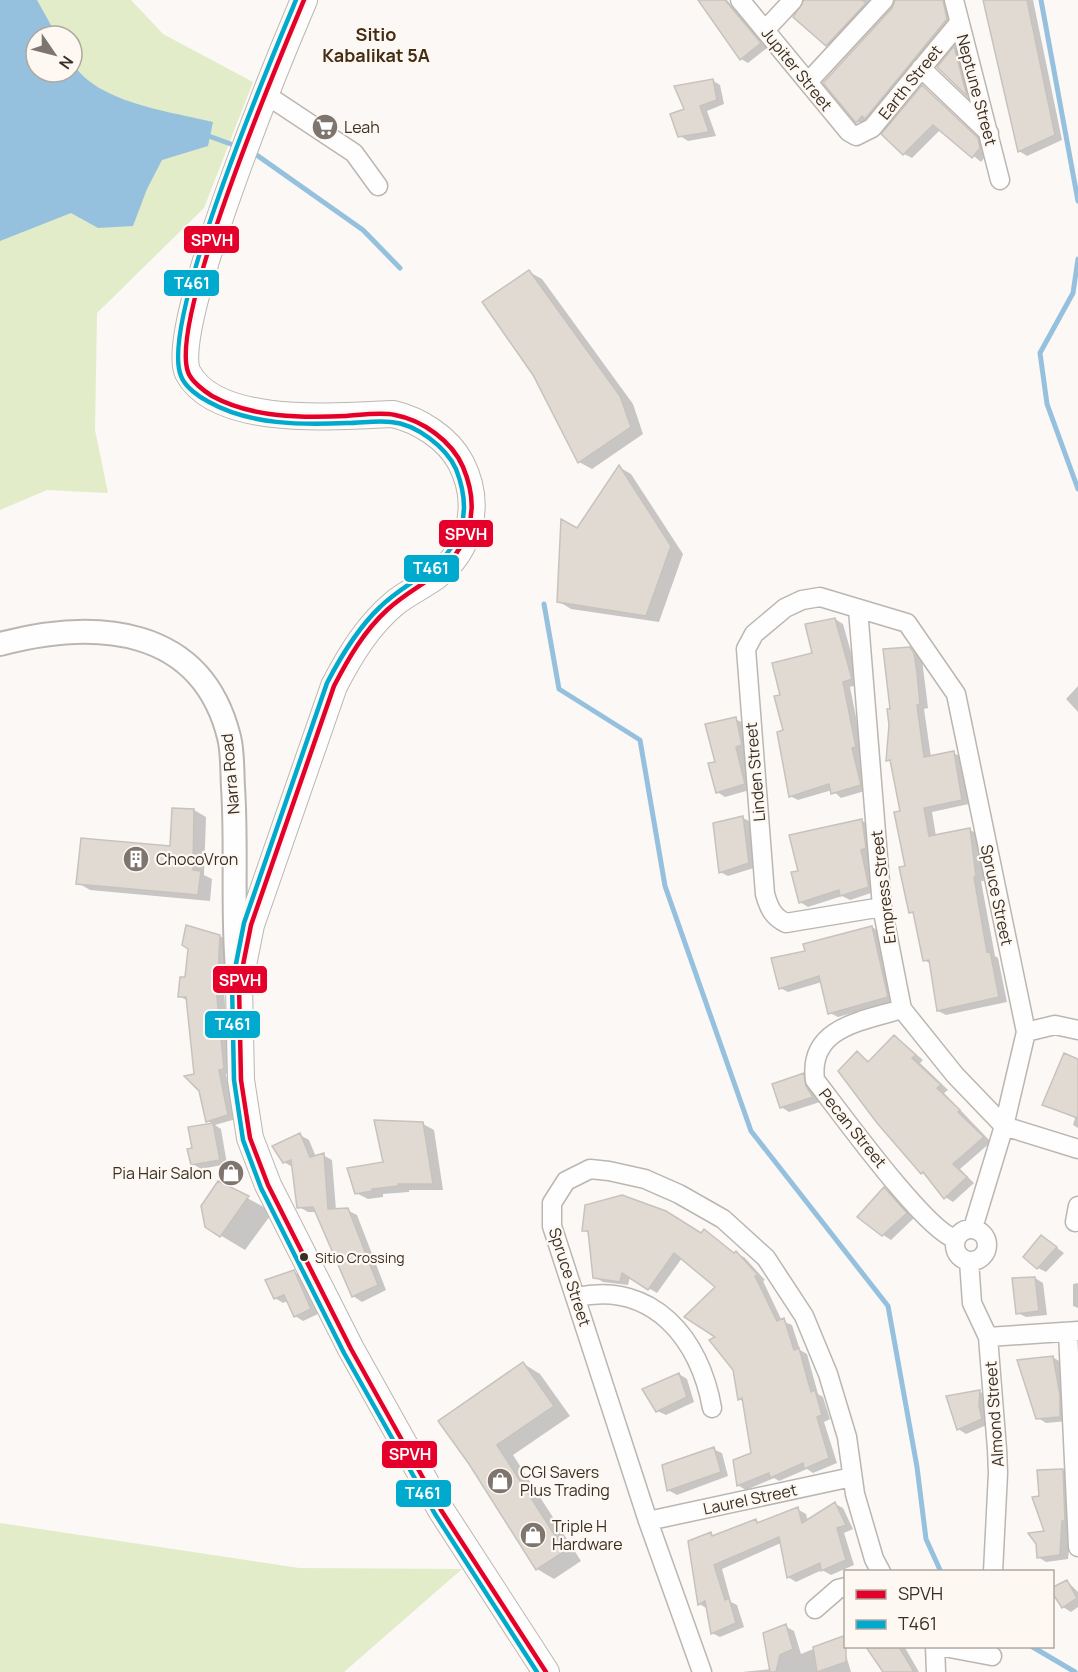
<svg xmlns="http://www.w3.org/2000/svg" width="1078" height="1672" font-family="Manrope,sans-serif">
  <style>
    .green { fill: #e2ecc9; fill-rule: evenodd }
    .water { fill: #96c1de }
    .shadow { fill: #0003 }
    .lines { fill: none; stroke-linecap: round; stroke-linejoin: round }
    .stream { stroke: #96c1de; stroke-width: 5 }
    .building { fill: #e0dad3; stroke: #c8c2bc; stroke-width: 1.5 }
    .minor-casing { stroke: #bcb6b0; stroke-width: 21 }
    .tertiary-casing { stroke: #bcb6b0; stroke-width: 26 }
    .secondary-casing { stroke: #bcb6b0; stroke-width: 28 }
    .minor { stroke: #fefefe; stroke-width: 18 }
    .tertiary { stroke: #fefefe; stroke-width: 22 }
    .secondary { stroke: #fefefe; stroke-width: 26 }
    .bus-1-casing { stroke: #fef8f3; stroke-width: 9 }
    .bus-2-casing { stroke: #fef8f3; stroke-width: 9 }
    .bus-1 { stroke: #e4002b; stroke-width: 4.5 }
    .bus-2 { stroke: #00a9ce; stroke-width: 4.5 }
    .bus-dot { fill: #3a2f24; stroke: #fef8f3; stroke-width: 2 }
    .labels { text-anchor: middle; stroke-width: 4.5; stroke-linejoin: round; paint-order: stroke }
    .bus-label { font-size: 14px; fill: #3a2f24; stroke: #fef8f3; text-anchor: start }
    .street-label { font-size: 16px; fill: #3a2f24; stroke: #fef8f3 }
    .poi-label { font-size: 16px; fill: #3a2f24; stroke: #fef8f3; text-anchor: start }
    .neighbourhood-label { font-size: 18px; font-weight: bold; fill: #432d14; stroke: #fef8f3 }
    .line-badge { stroke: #fef8f3; stroke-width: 2 }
    .badge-label { font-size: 16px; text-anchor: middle; font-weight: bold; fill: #fff }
  </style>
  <rect width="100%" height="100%" fill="#fbf8f6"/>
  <!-- green -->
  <path class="green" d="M0,0H131L163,34L253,82L204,208L97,313L95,430L108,493L47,490L0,510ZM36,36H72V72H36Z
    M0,1523L299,1568L462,1569L344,1672H0Z"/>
  <!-- water -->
  <path class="water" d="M0,0H37L57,36H36V72H72V62C96,103 169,111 213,122L208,146L162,160L147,189L133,226L98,228L71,213L0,241Z"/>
  <!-- shadow -->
  <path class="shadow" d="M700,0H727L767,48L748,63L741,59Z
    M805,0H880L834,49L827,45Z
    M895,0H952L954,24L864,126L857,121Z
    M985,0H1033L1062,140L1027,156L1019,151Z
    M955,48L962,53L974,99L939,67Z
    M712,80L720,85L724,104L707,111L716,136L688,141L680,136L686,110Z
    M923,87L985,144L988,153L981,162L941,129L912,158L904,154Z
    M529,272L542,279L633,404L643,434L592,469L579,462L534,375Z
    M619,467L631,474L683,554L659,622L571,609L558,601Z
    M835,619L843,624L860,684L850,687L863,752L859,753L868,790L841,798L832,790L798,800L790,796L782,696L814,655Z
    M909,648L922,659L928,708L924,709L931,757L953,753L962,757L969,804L932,812L936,836L970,830L978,834L984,881H981L995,956L998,958L1007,1002L946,1015L938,1011L931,964L924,960L915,914L911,912L902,812L892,762L888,760L892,710Z
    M1078,686V712L1066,699Z
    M735,719L744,723L750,750L744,751L753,789L725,797L717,792L716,763Z
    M194,810L206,817L204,875L212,879L210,901L90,890L78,883L171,847Z
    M743,818L751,822L757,867L728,876L720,872Z
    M862,821L870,825L874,852L868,854L877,891L850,900L842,896L808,907L800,902V872Z
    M872,927L880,932L896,1001L838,1017L830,1013L822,982L788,992L780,988L807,952Z
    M220,936L228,941L225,980H223L231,1073L226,1074L236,1119L215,1125L221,1129L227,1164L201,1169L193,1164L194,1149L190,1128L214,1124L207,1121L196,1076L188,1001L179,996L186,979Z
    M895,1037L923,1060L920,1063L948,1090L944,1093L991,1142L960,1169L974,1183L953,1202L945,1197L928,1176L922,1172L857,1053L870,1062Z
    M1078,1061V1128L1073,1125L1075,1118L1044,1105Z
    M804,1074L812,1079L814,1092L820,1102L789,1112L781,1107Z
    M423,1124L434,1130L443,1190H409V1192L383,1194V1197L368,1199L356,1193Z
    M300,1135L309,1140L316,1157L323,1155L332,1160L336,1210H347L357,1215L386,1290L362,1302L353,1296L316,1212H308L299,1207L294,1168L284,1162Z
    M219,1183L273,1212L245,1250L220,1235Z
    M885,1189L892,1194L914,1218L891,1240L883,1235Z
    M584,1230L702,1234L704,1231L735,1254L744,1257L765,1280L763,1281L782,1321L792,1325L800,1350L807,1354L818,1394L823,1397L830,1419L824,1422L837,1463L813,1473L807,1469L779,1481L774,1478L746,1490L739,1486L734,1461L753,1454L744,1402L739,1399L734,1370L718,1337V1287L682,1258L657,1293L630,1277L628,1285L603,1282L595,1277L590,1234Z
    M1049,1242L1064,1253L1046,1272L1038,1268Z
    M294,1272L303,1277L318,1314L303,1321L295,1316L288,1301L283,1303L275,1298Z
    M1035,1278L1043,1283L1047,1315L1026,1317L1018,1313Z
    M1078,1283V1308L1073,1306V1284Z
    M1052,1357L1061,1362L1068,1421L1046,1423L1038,1418Z
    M524,1364L540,1374L570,1416L513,1455L581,1561L554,1579L537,1569L470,1463Z
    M679,1374L687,1379L694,1402L666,1415L657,1411Z
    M980,1392L988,1396L989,1424L966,1434L958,1429L948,1397Z
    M713,1449L722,1453L728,1476L677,1495L668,1490Z
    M1063,1470L1071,1475L1073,1517L1068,1559L1046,1562L1038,1557L1046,1532L1041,1497Z
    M835,1504L843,1508L853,1529L844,1533L854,1565L831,1575L822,1570L796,1582L788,1577L781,1543L722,1569L731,1602L737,1605L744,1627L720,1637L712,1633L708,1609L699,1604L711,1534L716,1537L756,1521L761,1523L797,1509L806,1514L808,1521Z
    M1067,1581L1078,1592V1607L1071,1612L1063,1607L1052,1591Z
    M785,1626L794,1631L801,1654L835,1640L843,1645L851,1672H742L771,1669Z
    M867,1646H904L919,1672H885Z"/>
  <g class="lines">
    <!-- stream -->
    <path class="stream" d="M1041,0L1078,201
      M206,135L239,147
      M251,151L363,230L400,268
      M1078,259L1073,293L1040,353L1047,404L1078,489
      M544,604L559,689L640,740L665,886L751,1131L888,1306L917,1467L926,1539L941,1572
      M1031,1646L1075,1672"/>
  </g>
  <!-- building -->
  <path class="building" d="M698,0H725L761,43L740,60Z
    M804,0H862L866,3L826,46L793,17Z
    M895,0H943L947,19L865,119L862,116L856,123L823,83L892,8Z
    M983,0H1027L1055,135L1018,152Z
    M954,46L967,96L937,67Z
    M713,79L717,100L700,106L709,132L678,137L670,114L684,109L674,86Z
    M922,85L978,138L980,148L972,158L933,125L903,155L881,134Z
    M529,270L620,396L631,427L578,463L533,375L482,302Z
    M619,465L671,546L646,616L557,602L561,519L577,528Z
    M835,618L852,679L843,682L856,747L852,748L861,785L831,794L829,784L789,797L777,732L783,730L774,696L780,695L772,663L812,653L805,624Z
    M910,647L914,653L917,673L920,704L917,705L924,757L954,751L962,800L924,808L929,836L970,828L976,877H974L987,952L990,951L999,997L937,1011L929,960L923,961L913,912L909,913L899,867L905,866L894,812L900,811L890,760L886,761L889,725L887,709H890L883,649Z
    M736,717L742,745L736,747L745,784L716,793L708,763L715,762L705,724Z
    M172,808L194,809L193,870L201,871L198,895L76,884L81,838L170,846Z
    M743,816L749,863L719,873L713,823Z
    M862,819L866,848L861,850L869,887L840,896L839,890L799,903L791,872L798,871L789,835Z
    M186,925L220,935L218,976H215L224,1069L219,1070L228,1115L206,1122L199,1091L184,1076L194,1074L186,997H178L180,977H185L188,949L182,945Z
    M872,926L888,997L828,1014L819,976L779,989L771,958L805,951L803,944Z
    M894,1035L916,1055L912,1058L941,1085L937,1088L960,1110L958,1112L984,1137L953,1164L967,1177L944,1199L923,1172L921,1174L877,1123L838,1071L857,1051L868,1062Z
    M1064,1053L1078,1059V1118L1042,1105Z
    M804,1073L806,1086L813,1097L780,1108L772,1084Z
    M374,1120L423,1122L433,1184H398V1186L372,1189L373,1191L355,1194L347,1168L383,1162Z
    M213,1123L220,1160L191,1165L187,1149L192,1148L188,1127Z
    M300,1133L310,1157L324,1153L328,1209L348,1208L378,1285L352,1297L313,1207L297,1208L291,1160L283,1163L272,1146Z
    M218,1181L249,1196L220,1237L205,1227L201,1206Z
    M884,1187L907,1213L882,1236L857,1217Z
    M622,1195L666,1211L701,1233L704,1229L734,1253L736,1251L758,1275L755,1276L777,1321L784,1318L794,1350L799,1348L811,1392L815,1390L822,1415L817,1417L829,1458L804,1469L803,1463L770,1478L769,1473L737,1486L733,1460L751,1453L742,1398L738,1400L733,1370L709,1340L715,1337L684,1317L715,1287L674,1253L648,1290L622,1273L620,1282L593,1278L588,1231H582L585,1205Z
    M1041,1235L1057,1247L1037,1269L1023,1257Z
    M294,1270L311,1309L294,1317L284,1295L274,1299L265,1280Z
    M1035,1277L1039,1311L1016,1314L1012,1278Z
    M1053,1356L1060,1395V1417L1036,1419L1017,1360Z
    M523,1362L554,1406L497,1445L565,1551L536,1570L469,1464L438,1421Z
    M679,1373L687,1397L656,1412L642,1389Z
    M980,1390L979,1406L982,1419L957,1430L946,1396Z
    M714,1447L721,1472L667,1491L662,1465Z
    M1063,1469L1065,1521H1062L1060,1555L1037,1558L1036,1544L1028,1533L1044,1531L1032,1497L1039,1496L1037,1470Z
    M835,1502L846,1525L837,1528L846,1560L821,1571L820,1563L787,1578L779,1537L714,1565L725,1600L729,1598L736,1623L711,1634L705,1601L698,1605L688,1541L711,1532L712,1536L756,1519L757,1523L798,1507L802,1523Z
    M1067,1580L1077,1598L1062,1608L1053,1594V1587Z
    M786,1624L793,1649L780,1655L776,1672H770L763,1633Z
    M846,1635V1662L817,1672L813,1647Z
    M866,1647H899L914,1672H883Z"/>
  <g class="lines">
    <defs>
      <path id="minor" d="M740,0L849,132L856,136L872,128L959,23
        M954,0L1000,180
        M766,29L793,0
        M921,68L989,133
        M808,82L884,0
        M265,94L354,153L378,186
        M858,609L882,907L902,1009L955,1075L1004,1126L1078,1149
        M882,907L786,923C773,917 769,908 765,894L746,649L754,634L785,608L802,600L820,597L907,623L956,694L1026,1032L1004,1126L973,1228
        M902,1009C863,1021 808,1027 815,1080C840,1112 924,1229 955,1239
        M1026,1032L1055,1025L1078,1030
        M1075,1222L1078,1206
        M955 1245a16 16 0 1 1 32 0a16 16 0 1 1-32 0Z
        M969,1261L972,1303L988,1337L997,1449L998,1473L993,1572
        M577,1297C653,1281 700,1339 712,1408
        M1068,1332L1078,1547
        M988,1337L1078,1331
        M648,1521L852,1477
        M815,1609L838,1589L846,1587
        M935,1646L936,1672
        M939,1646L992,1656
        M702,1672L648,1521L552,1226V1203L566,1181L590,1169L609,1171L645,1179L679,1194L723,1219L766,1258L804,1316L828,1374L847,1437L855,1494L874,1559L881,1572"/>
      <path id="tertiary" d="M0,644C95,619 201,625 229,737C233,753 232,771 233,787C237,848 232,908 237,969"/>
      <path id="secondary" d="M304,0C281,54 166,332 188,373C218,428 339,416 393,414C419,420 448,438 461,463C482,504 471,550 435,577C422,586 408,593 396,602C368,625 350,655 334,686L251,925L239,985L241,1080L250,1138L268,1185L351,1349L441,1510L546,1672"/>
    </defs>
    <!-- minor casing -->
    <use href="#minor" class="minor-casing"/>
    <!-- tertiary casing -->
    <use href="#tertiary" class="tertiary-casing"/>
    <!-- secondary casing -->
    <use href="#secondary" class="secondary-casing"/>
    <!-- minor -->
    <use href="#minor" class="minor"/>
    <!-- tertiary -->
    <use href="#tertiary" class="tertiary"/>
    <!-- secondary -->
    <use href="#secondary" class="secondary"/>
    <defs>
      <path id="bus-1" d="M304,0C278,62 169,318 188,372C191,381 204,391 212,396C252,418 302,418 346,416C361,415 380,412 395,415C422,420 452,441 463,467C471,486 475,508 468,529C454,575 418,581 387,610C364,631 348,659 334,686L251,925L239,985L241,1080L250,1138L268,1185L351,1349L441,1510L546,1672"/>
      <path id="bus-2" d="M296,0C270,62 159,322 181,376C185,387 199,397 209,402C250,425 301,425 347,423C361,423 377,420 391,422C416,424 446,447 456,469C463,487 467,508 461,527C449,569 408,579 380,607C357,629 341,656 327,683L244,923L232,984L234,1080L243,1140L261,1188L344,1353L435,1514L537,1672"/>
    </defs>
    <!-- bus-1 casing -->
    <use href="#bus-1" class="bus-1-casing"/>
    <!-- bus-2 casing -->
    <use href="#bus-2" class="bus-2-casing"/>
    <!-- bus-1 -->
    <use href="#bus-1" class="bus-1"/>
    <!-- bus-2 -->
    <use href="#bus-2" class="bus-2"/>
  </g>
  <!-- icons -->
  <defs>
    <symbol id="supermarket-disc" viewBox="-11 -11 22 22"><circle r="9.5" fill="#7e756e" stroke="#fef8f3"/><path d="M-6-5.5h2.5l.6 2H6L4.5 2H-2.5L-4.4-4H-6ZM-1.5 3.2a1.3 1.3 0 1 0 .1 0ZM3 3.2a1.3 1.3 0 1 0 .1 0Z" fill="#fff"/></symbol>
    <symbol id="building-disc" viewBox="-11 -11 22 22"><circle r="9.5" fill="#7e756e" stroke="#fef8f3"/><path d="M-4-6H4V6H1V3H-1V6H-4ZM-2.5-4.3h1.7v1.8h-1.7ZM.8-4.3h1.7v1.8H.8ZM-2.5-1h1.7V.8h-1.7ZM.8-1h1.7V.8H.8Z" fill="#fff"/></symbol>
    <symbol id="shop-disc" viewBox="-11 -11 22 22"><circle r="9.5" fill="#7e756e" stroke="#fef8f3"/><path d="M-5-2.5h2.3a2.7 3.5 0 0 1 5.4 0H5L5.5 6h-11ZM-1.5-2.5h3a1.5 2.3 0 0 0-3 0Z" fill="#fff"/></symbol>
  </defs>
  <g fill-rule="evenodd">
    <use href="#supermarket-disc" x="310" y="112" width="30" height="30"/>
    <use href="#building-disc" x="121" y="844" width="30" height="30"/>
    <use href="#shop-disc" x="216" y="1158" width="30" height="30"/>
    <use href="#shop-disc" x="485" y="1466" width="30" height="30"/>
    <use href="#shop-disc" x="518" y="1520" width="30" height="30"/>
  </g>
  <!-- markers -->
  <circle class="bus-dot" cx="304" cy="1257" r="5"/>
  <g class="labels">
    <!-- bus labels -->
    <g class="bus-label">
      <text x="315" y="1263">Sitio Crossing</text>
    </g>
    <!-- street labels -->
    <g class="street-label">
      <text transform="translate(797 69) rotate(51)" y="6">Jupiter Street</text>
      <text transform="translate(910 82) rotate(-51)" y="6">Earth Street</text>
      <text transform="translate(977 90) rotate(75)" y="6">Neptune Street</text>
      <text transform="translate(755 772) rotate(-95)" y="6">Linden Street</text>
      <text transform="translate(230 774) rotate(-95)" y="6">Narra Road</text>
      <text transform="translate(883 887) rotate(-97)" y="6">Empress Street</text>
      <text transform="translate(997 895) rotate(78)" y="6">Spruce Street</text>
      <text transform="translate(853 1128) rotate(51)" y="6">Pecan Street</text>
      <text transform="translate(570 1277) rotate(72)" y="6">Spruce Street</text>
      <text transform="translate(994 1414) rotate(-94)" y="6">Almond Street</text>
      <text transform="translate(750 1499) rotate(-12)" y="6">Laurel Street</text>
    </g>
    <!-- poi labels -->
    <g class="poi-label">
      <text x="344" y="133">Leah</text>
      <text x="156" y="865">ChocoVron</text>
      <text x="212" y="1179" text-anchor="end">Pia Hair Salon</text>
      <text x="520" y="1478">CGI Savers<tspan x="520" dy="18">Plus Trading</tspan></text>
      <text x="552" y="1532">Triple H<tspan x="552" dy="18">Hardware</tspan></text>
    </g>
    <!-- neighbourhood labels -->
    <g class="neighbourhood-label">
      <text x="376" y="41">Sitio<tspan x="376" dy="21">Kabalikat 5A</tspan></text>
    </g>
  </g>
  <g class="line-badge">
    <rect x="183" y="225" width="57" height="29" rx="6" fill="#e4002b"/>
    <rect x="163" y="269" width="57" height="28" rx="6" fill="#00a9ce"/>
    <rect x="438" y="519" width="56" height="29" rx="6" fill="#e4002b"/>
    <rect x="403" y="554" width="57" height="29" rx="6" fill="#00a9ce"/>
    <rect x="212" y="965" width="56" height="29" rx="6" fill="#e4002b"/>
    <rect x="204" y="1010" width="57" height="29" rx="6" fill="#00a9ce"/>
    <rect x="381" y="1440" width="57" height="29" rx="6" fill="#e4002b"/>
    <rect x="395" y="1479" width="57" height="29" rx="6" fill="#00a9ce"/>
  </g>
  <g class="badge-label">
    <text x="212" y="246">SPVH</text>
    <text x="192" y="289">T461</text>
    <text x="466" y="540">SPVH</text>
    <text x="431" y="574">T461</text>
    <text x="240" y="986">SPVH</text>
    <text x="233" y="1030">T461</text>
    <text x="410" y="1460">SPVH</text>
    <text x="423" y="1499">T461</text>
  </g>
  <!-- legend -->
  <rect x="844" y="1570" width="210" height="78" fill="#fef8f3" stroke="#b0a8a0" stroke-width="1.5"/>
  <rect x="856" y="1590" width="30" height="9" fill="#e4002b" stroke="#b0a8a0" stroke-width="1.5"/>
  <text x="898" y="1600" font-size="18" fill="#3a2f24">SPVH</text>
  <rect x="856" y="1620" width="30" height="9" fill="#00a9ce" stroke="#b0a8a0" stroke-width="1.5"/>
  <text x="898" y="1630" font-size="18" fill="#3a2f24">T461</text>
  <!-- north arrow -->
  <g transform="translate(54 54) rotate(125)"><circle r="28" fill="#fef8f3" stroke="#b0a8a0" stroke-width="1.5"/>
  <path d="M0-4.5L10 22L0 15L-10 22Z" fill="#7e756e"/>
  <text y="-9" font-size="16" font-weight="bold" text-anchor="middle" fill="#3a2f24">N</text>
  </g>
</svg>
